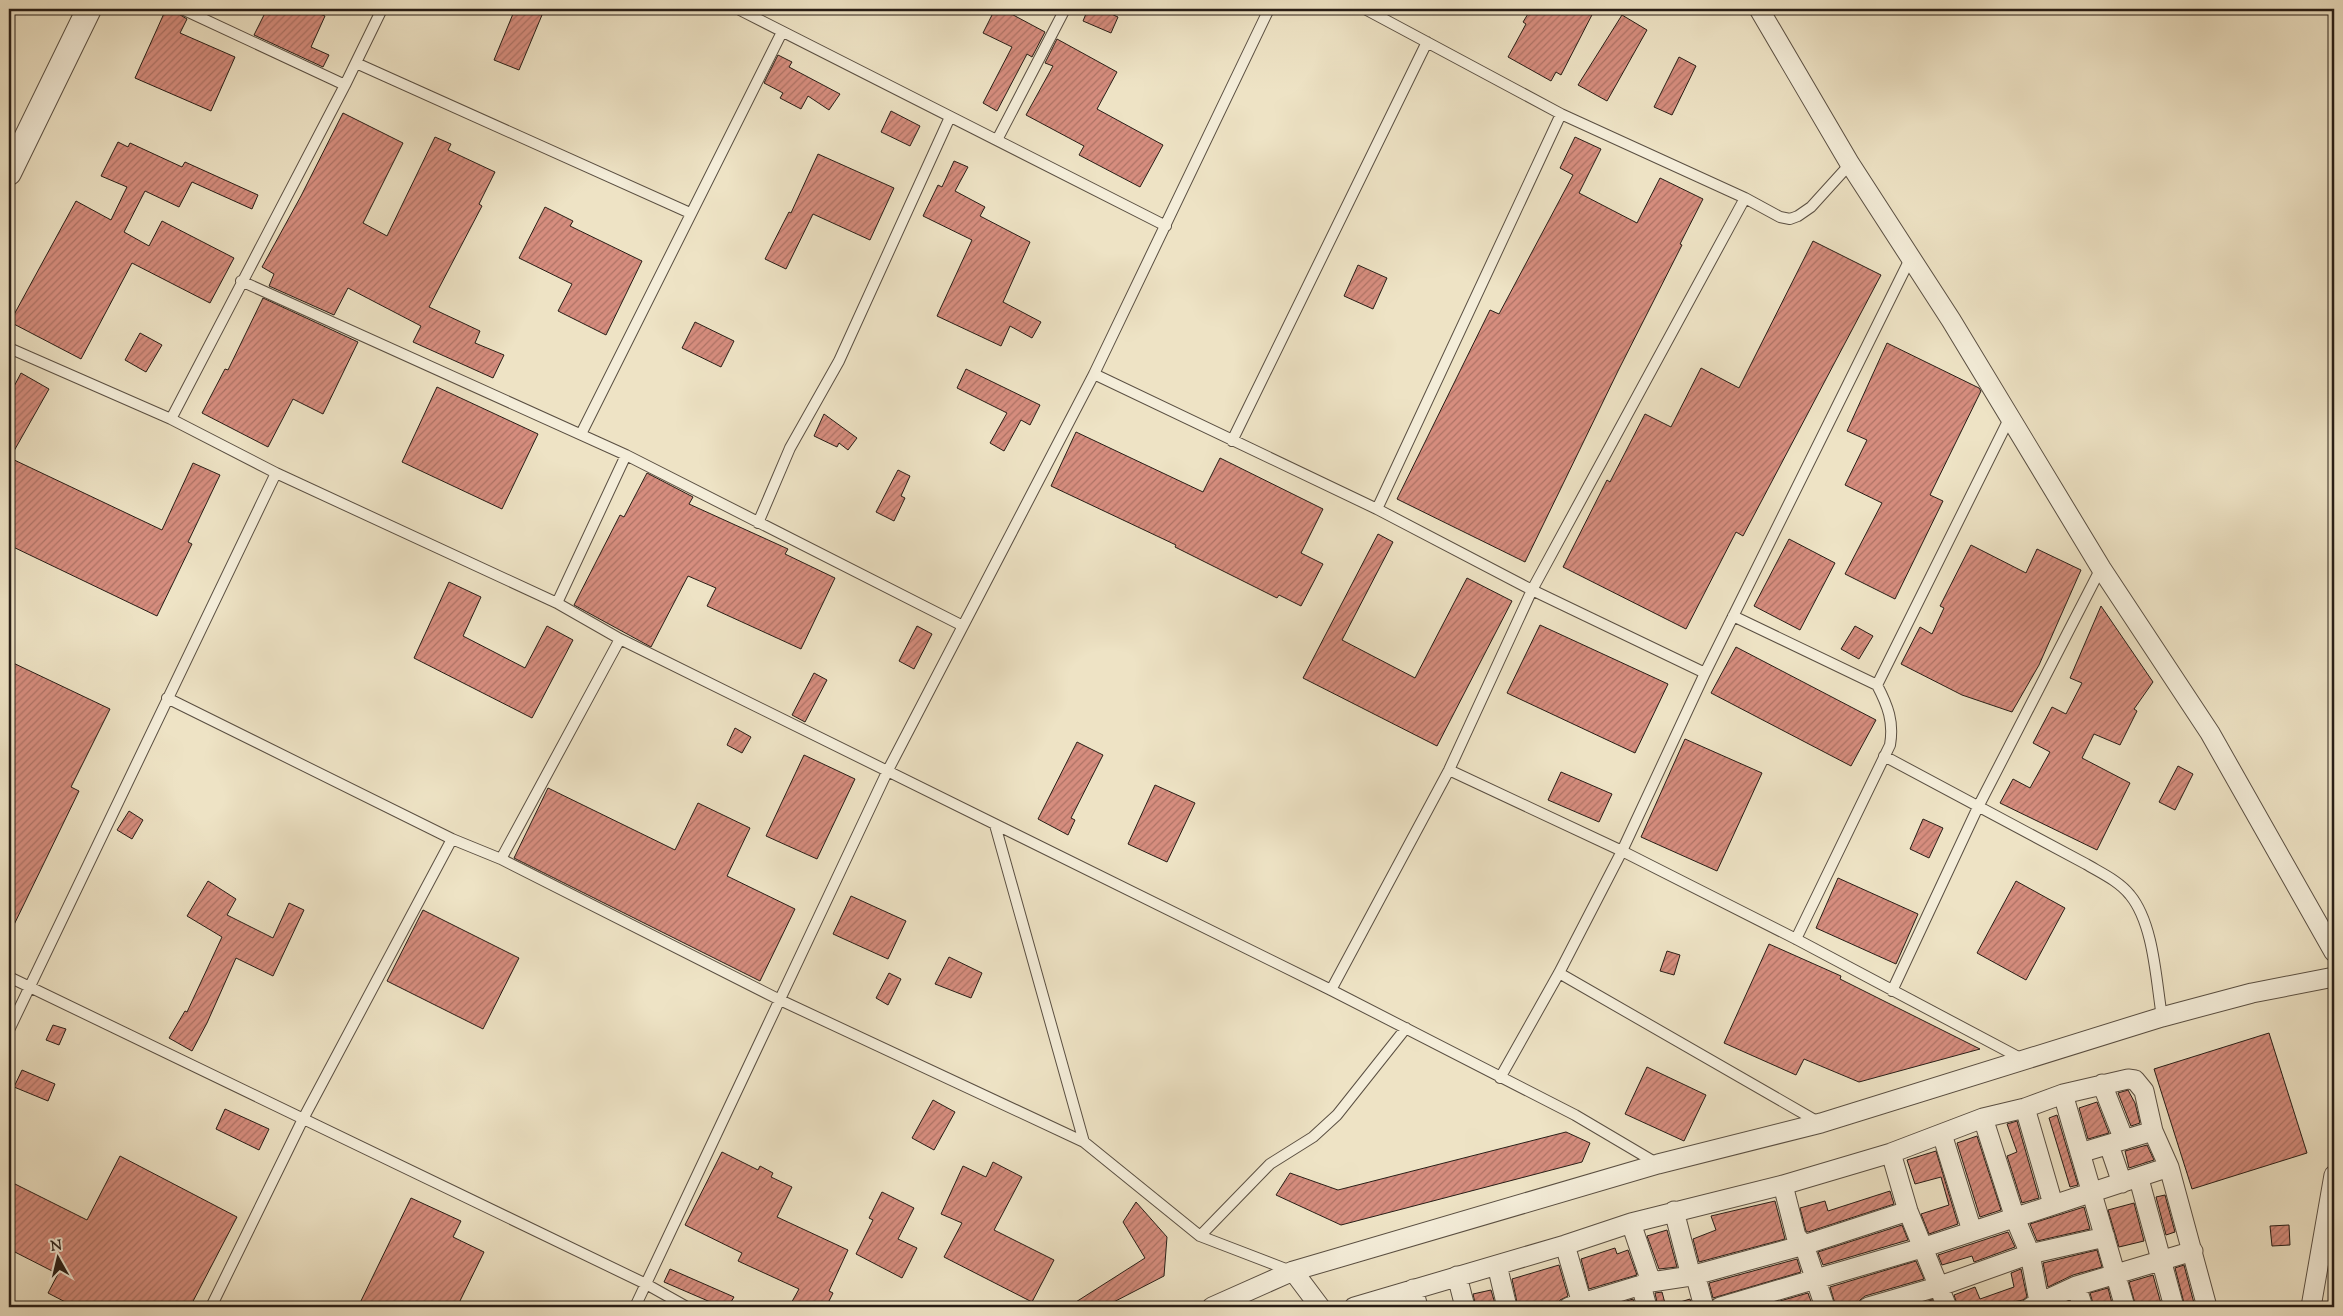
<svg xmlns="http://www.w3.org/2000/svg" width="2343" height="1316" font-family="'Sorts Mill Goudy',serif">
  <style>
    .building { fill: url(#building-hatch); stroke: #281e17 }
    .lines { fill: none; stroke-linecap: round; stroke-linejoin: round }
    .service-casing { stroke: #5a4f42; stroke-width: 12 }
    .minor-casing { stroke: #5a4f42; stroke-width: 21 }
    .tertiary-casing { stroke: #5a4f42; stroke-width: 26 }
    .service { stroke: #f4edd9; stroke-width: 10 }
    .minor { stroke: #f4edd9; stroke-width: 19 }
    .tertiary { stroke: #f4edd9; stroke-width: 24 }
  </style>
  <defs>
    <pattern id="building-hatch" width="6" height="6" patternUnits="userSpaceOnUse" patternTransform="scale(1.25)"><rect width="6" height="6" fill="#d68d7e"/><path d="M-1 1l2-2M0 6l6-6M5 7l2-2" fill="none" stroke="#ae7366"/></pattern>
  </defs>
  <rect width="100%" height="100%" fill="#eee3c5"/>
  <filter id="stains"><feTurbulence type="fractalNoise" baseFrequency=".004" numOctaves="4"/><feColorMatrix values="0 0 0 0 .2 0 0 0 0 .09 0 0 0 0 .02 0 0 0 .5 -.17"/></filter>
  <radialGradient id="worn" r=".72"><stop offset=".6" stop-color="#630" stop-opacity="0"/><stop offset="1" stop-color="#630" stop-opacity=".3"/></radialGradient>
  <!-- building -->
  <path class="building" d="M166,9H175L177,13L187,19L180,33L235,57L211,111L135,78Z
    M267,9H308L325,16L311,47L329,55L323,67L254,35Z
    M515,9H526L542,15L519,70L494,60Z
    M995,9H1002L1045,32L1032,57L1027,54L997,111L983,103L1012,47L983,33Z
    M1088,9H1100L1118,17L1111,33L1083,21Z
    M1531,9H1595L1561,75L1556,72L1551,81L1508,57L1526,24L1523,22Z
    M1622,15L1647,30L1607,101L1578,85Z
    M1057,39L1117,72L1097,109L1163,145L1140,187L1079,155L1084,146L1026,115L1053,66L1045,63Z
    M778,55L792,62L789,67L840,94L829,110L808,96L801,109L780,98L783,93L764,83Z
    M1679,57L1696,66L1672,115L1654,107Z
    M891,111L920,126L910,146L881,132Z
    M343,113L403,143L363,223L387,236L435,137L451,144L448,150L495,172L479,204L482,206L429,307L480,331L475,343L504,355L493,378L413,342L421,326L348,288L334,315L269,286L274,274L262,267L301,196Z
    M1575,137L1601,149L1579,193L1637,223L1660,178L1703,199L1680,244L1682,245L1618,371L1525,562L1397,499L1490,310L1499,314L1573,175L1560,168Z
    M118,142L128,147L130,143L182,167L185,162L258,195L252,209L192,182L179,207L145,191L124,232L149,246L162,221L234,258L210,303L132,263L81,359L10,322L76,201L111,220L127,187L101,176Z
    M818,154L894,188L870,240L813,214L786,269L765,259L789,212L791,213Z
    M954,161L968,167L955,191L985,207L980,216L1030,242L1003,302L1041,322L1032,338L1010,326L1001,346L937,316L972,240L923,216L938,185L942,187Z
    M545,207L573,221L570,226L642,261L606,335L558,311L572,284L519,258Z
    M1813,241L1881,275L1743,536L1736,532L1686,629L1563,567L1607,480L1610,482L1645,414L1671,427L1701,368L1739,388Z
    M1358,265L1387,278L1373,309L1344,296Z
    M263,298L358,342L323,414L293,399L268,447L202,413L225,369L228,370Z
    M695,322L734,341L721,367L682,348Z
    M140,333L162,345L146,372L125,360Z
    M1887,343L1979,388L1981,391L1930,495L1943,501L1895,599L1845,574L1882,503L1845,485L1867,440L1847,431Z
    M966,369L1040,405L1030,425L1021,420L1004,451L990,443L1007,413L957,388Z
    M21,373L49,389L10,458L162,530L193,463L220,475L188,542L192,544L157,616L9,545V396Z
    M437,387L538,434L502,509L402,462Z
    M824,414L857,438L848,450L839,443L837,447L814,436Z
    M1076,432L1203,492L1220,458L1323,509L1301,553L1323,564L1301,606L1279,595L1277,598L1175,547L1176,545L1051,486Z
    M898,470L910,476L901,496L905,498L894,521L876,512Z
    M647,473L693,497L689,504L788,549L785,554L835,578L801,649L707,606L716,588L688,576L651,647L574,605L620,515L624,517Z
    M1378,534L1393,542L1342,640L1415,678L1467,578L1512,601L1437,746L1303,678Z
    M1789,539L1835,563L1800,630L1754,606Z
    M1971,545L2026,573L2037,549L2081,570L2039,665L2012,712L1962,695L1901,664L1920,627L1932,634L1944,608L1940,606Z
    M449,582L481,597L463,636L525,668L547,626L573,640L532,718L414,658Z
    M2101,606L2153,682L2134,709L2137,711L2120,745L2094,734L2082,758L2130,783L2097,850L2000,803L2013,779L2030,788L2050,752L2033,743L2052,707L2066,714L2082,683L2070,678Z
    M1540,625L1668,684L1635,753L1507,693Z
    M917,626L932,634L914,669L899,661Z
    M1855,626L1873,636L1859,659L1841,649Z
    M1736,647L1876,720L1851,766L1711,693Z
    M9,661L110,709L71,787L79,791L9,935Z
    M814,673L827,680L805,722L792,715Z
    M735,728L751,737L742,753L727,745Z
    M1685,739L1762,773L1717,871L1641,837Z
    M1077,742L1103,755L1071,818L1075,820L1068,835L1038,819Z
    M804,755L855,779L817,859L766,836Z
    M2178,766L2193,774L2175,810L2159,802Z
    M1561,772L1612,794L1599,822L1548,800Z
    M1155,785L1195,803L1167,862L1128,844Z
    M548,788L675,850L698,803L750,828L727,876L795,909L760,981L514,858Z
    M129,811L143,820L132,839L117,830Z
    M1923,819L1943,828L1929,858L1910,849Z
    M1838,878L1918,914L1896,964L1816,928Z
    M208,881L236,899L227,915L273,938L289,903L304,910L273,976L236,958L207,1023L192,1051L169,1038L185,1011L187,1012L222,937L187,916Z
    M2016,881L2065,908L2026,980L1977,953Z
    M851,896L906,921L888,959L833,934Z
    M423,910L519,958L483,1029L387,981Z
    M1769,944L1841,976L1840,979L1980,1049L1859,1082L1804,1059L1796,1075L1724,1043Z
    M1667,951L1680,955L1674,975L1660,971Z
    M949,957L982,973L971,998L935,984Z
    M889,973L901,979L888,1005L876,998Z
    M53,1025L66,1029L59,1045L46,1040Z
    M2269,1033L2307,1153L2192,1189L2154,1069Z
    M1647,1067L1706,1095L1684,1141L1625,1114Z
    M22,1070L55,1084L48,1101L14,1087Z
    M2128,1090L2135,1103L2140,1123L2131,1126L2118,1093Z
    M933,1100L955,1112L934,1150L912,1138Z
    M2097,1102L2109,1133L2088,1139L2079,1108Z
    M225,1109L269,1129L259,1150L216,1129Z
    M2057,1115L2078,1185L2070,1187L2049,1118Z
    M2017,1121L2039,1198L2022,1203L2007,1156L2017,1152L2007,1124Z
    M1566,1132L1590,1143L1582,1162L1341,1225L1276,1195L1290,1173L1338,1190Z
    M1977,1136L2001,1210L1980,1217L1957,1143Z
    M2147,1145L2154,1160L2129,1168L2125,1151Z
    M1936,1151L1958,1224L1929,1234L1921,1214L1949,1205L1941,1177L1915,1184L1907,1160Z
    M722,1152L758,1170L760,1166L773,1173L771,1177L792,1187L777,1217L848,1250L829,1291L833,1293L826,1307H789L799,1289L738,1261L742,1253L685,1225Z
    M120,1156L237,1217L190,1307H75L48,1293L58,1274L9,1249V1181L87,1220Z
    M993,1162L1022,1177L994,1230L1054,1260L1032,1302L944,1257L962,1223L941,1214L963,1166L986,1177Z
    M1890,1191L1894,1204L1808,1232L1806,1231L1800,1208L1825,1201L1828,1211Z
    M882,1192L914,1208L898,1239L917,1248L902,1278L856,1254L873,1220L869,1218Z
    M2165,1195L2175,1232L2166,1235L2156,1197Z
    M411,1198L461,1221L453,1237L484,1252L457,1307H358Z
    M1775,1201L1785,1239L1699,1262L1693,1239L1716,1230L1711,1216Z
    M1136,1202L1167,1237L1164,1276L1104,1307H1068L1145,1258L1123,1222Z
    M2134,1203L2144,1241L2119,1247L2108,1210Z
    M2084,1207L2090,1229L2037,1241L2030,1224Z
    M1902,1225L1908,1240L1823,1265L1818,1252Z
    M2289,1225L2290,1245L2272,1246L2270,1226Z
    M1667,1230L1677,1267L1659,1269L1647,1236Z
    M2008,1232L2015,1247L1974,1262L1972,1256L1942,1265L1938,1255Z
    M1615,1248L1617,1254L1628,1250L1637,1275L1589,1289L1581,1259Z
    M2097,1250L2102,1267L2073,1275L2048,1287L2043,1263Z
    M1797,1259L1801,1272L1713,1298L1709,1283Z
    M1916,1261L1924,1279L1865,1296L1860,1300L1857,1307H1836L1830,1287Z
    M1559,1265L1568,1296L1560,1300L1558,1307H1518L1512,1279Z
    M2184,1265L2195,1307H2185L2175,1268Z
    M670,1269L734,1297L728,1307H722L664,1282Z
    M2021,1269L2027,1297L2023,1300L2008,1303L2009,1307H1958L1954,1295L1975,1287L1980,1299L2014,1287L2011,1273Z
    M2153,1275L2162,1307H2136L2129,1282Z
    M2108,1288L2113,1307H2094L2090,1293Z
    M1491,1290L1496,1307H1476L1473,1294Z
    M1662,1292L1666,1307H1658L1655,1293Z
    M1808,1293L1813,1307H1759Z
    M1633,1299L1635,1307H1607Z
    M1690,1299L1692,1307H1678L1677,1303Z
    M1932,1300L1935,1307H1915V1305Z"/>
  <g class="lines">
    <defs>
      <path id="service" d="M738,9L1166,226
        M1365,9L1561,114L1745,198L1780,217L1790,219L1798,216L1811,207L1850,164
        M356,63L690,213
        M345,85L382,9
        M997,140L1065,9
        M241,281L626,455L963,626
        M9,348L171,419L276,473L557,603L620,639L1331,990L1575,1115L1658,1164
        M1094,374L1377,509L1532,590L1705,673
        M171,419L345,85L182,9
        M581,434L782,32
        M1232,441L1427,42
        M1377,509L1561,114
        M758,523L790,448L839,361L950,117
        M557,603L626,455
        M1733,616L1877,685C1888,706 1894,722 1890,745L1796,939
        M1877,685L2010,417
        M167,698L452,839L501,859L780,1000L1084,1142L1200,1236L1291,1271
        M1884,756L2086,864C2101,873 2119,881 2130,895C2154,924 2156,981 2162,1017
        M1449,770L1622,851L1796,939L2024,1060
        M995,825L1084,1142
        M501,859L620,639
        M1559,973L1820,1123
        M9,977L646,1284L687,1307
        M1331,990L1449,770L1532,590L1745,198
        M1892,991L1978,807L2101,568
        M9,1030L276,473
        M1500,1078L1559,973L1622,851L1705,673L1911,257
        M1200,1236L1270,1164L1313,1137L1337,1115L1406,1028
        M211,1307L303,1119L452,839
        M635,1307L887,772L1094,374L1269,9"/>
      <path id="minor" d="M1759,9L1850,164L1951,320L2101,568L2210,733L2334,952
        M2102,1084L2124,1140
        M2063,1094L2125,1307
        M2025,1108L2053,1204
        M1983,1118L2015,1218L2030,1254L2040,1307
        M1942,1134L1972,1231
        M2109,1145L2122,1183
        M1891,1153L1908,1211L1947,1307
        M2080,1153L2153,1131
        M2139,1179L2174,1307
        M1783,1185L1796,1236L1804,1245L1825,1307
        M1674,1211L1691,1276L1697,1281L1704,1307
        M1631,1223L1651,1282
        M1565,1245L1583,1307
        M1497,1265L1507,1307
        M1293,1271L1320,1307
        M1457,1276L1465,1307
        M1641,1285L1647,1307
        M2076,1286L2083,1307
        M1413,1289L1418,1307
        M1212,1307L1293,1271L1658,1164L1821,1123L2162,1017L2252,993L2334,977
        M1354,1307L1565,1245L1631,1223L1783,1185L1891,1153L1983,1118L2025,1108L2063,1094L2128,1079L2135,1080L2144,1091L2153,1131L2169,1167L2207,1307
        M1569,1307L1651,1282L1691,1276L1804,1245L1908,1211
        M1720,1307L1922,1248L2169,1167
        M1868,1307L1940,1286L2030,1254L2105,1237
        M2031,1307L2076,1286L2193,1251
        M2311,1307L2334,1175"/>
      <path id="tertiary" d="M9,173L89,9"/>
    </defs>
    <!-- service casing -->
    <use href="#service" class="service-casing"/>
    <!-- minor casing -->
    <use href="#minor" class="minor-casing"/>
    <!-- tertiary casing -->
    <use href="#tertiary" class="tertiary-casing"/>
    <!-- service -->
    <use href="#service" class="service"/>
    <!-- minor -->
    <use href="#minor" class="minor"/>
    <!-- tertiary -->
    <use href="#tertiary" class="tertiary"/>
  </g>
  <!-- margin -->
  <rect width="2343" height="1316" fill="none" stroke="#eee3c5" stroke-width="30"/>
  <rect x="10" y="10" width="2323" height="1296" fill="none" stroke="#281e17" stroke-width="2.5"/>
  <rect x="15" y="15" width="2313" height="1286" fill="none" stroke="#281e17"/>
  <!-- north arrow -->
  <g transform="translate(58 1258) rotate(352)" stroke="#f4edd9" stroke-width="4" paint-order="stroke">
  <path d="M0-4L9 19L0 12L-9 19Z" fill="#281e17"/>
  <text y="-8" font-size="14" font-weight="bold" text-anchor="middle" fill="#281e17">N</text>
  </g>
  <rect width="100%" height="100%" filter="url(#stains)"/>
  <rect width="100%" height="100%" fill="url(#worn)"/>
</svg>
